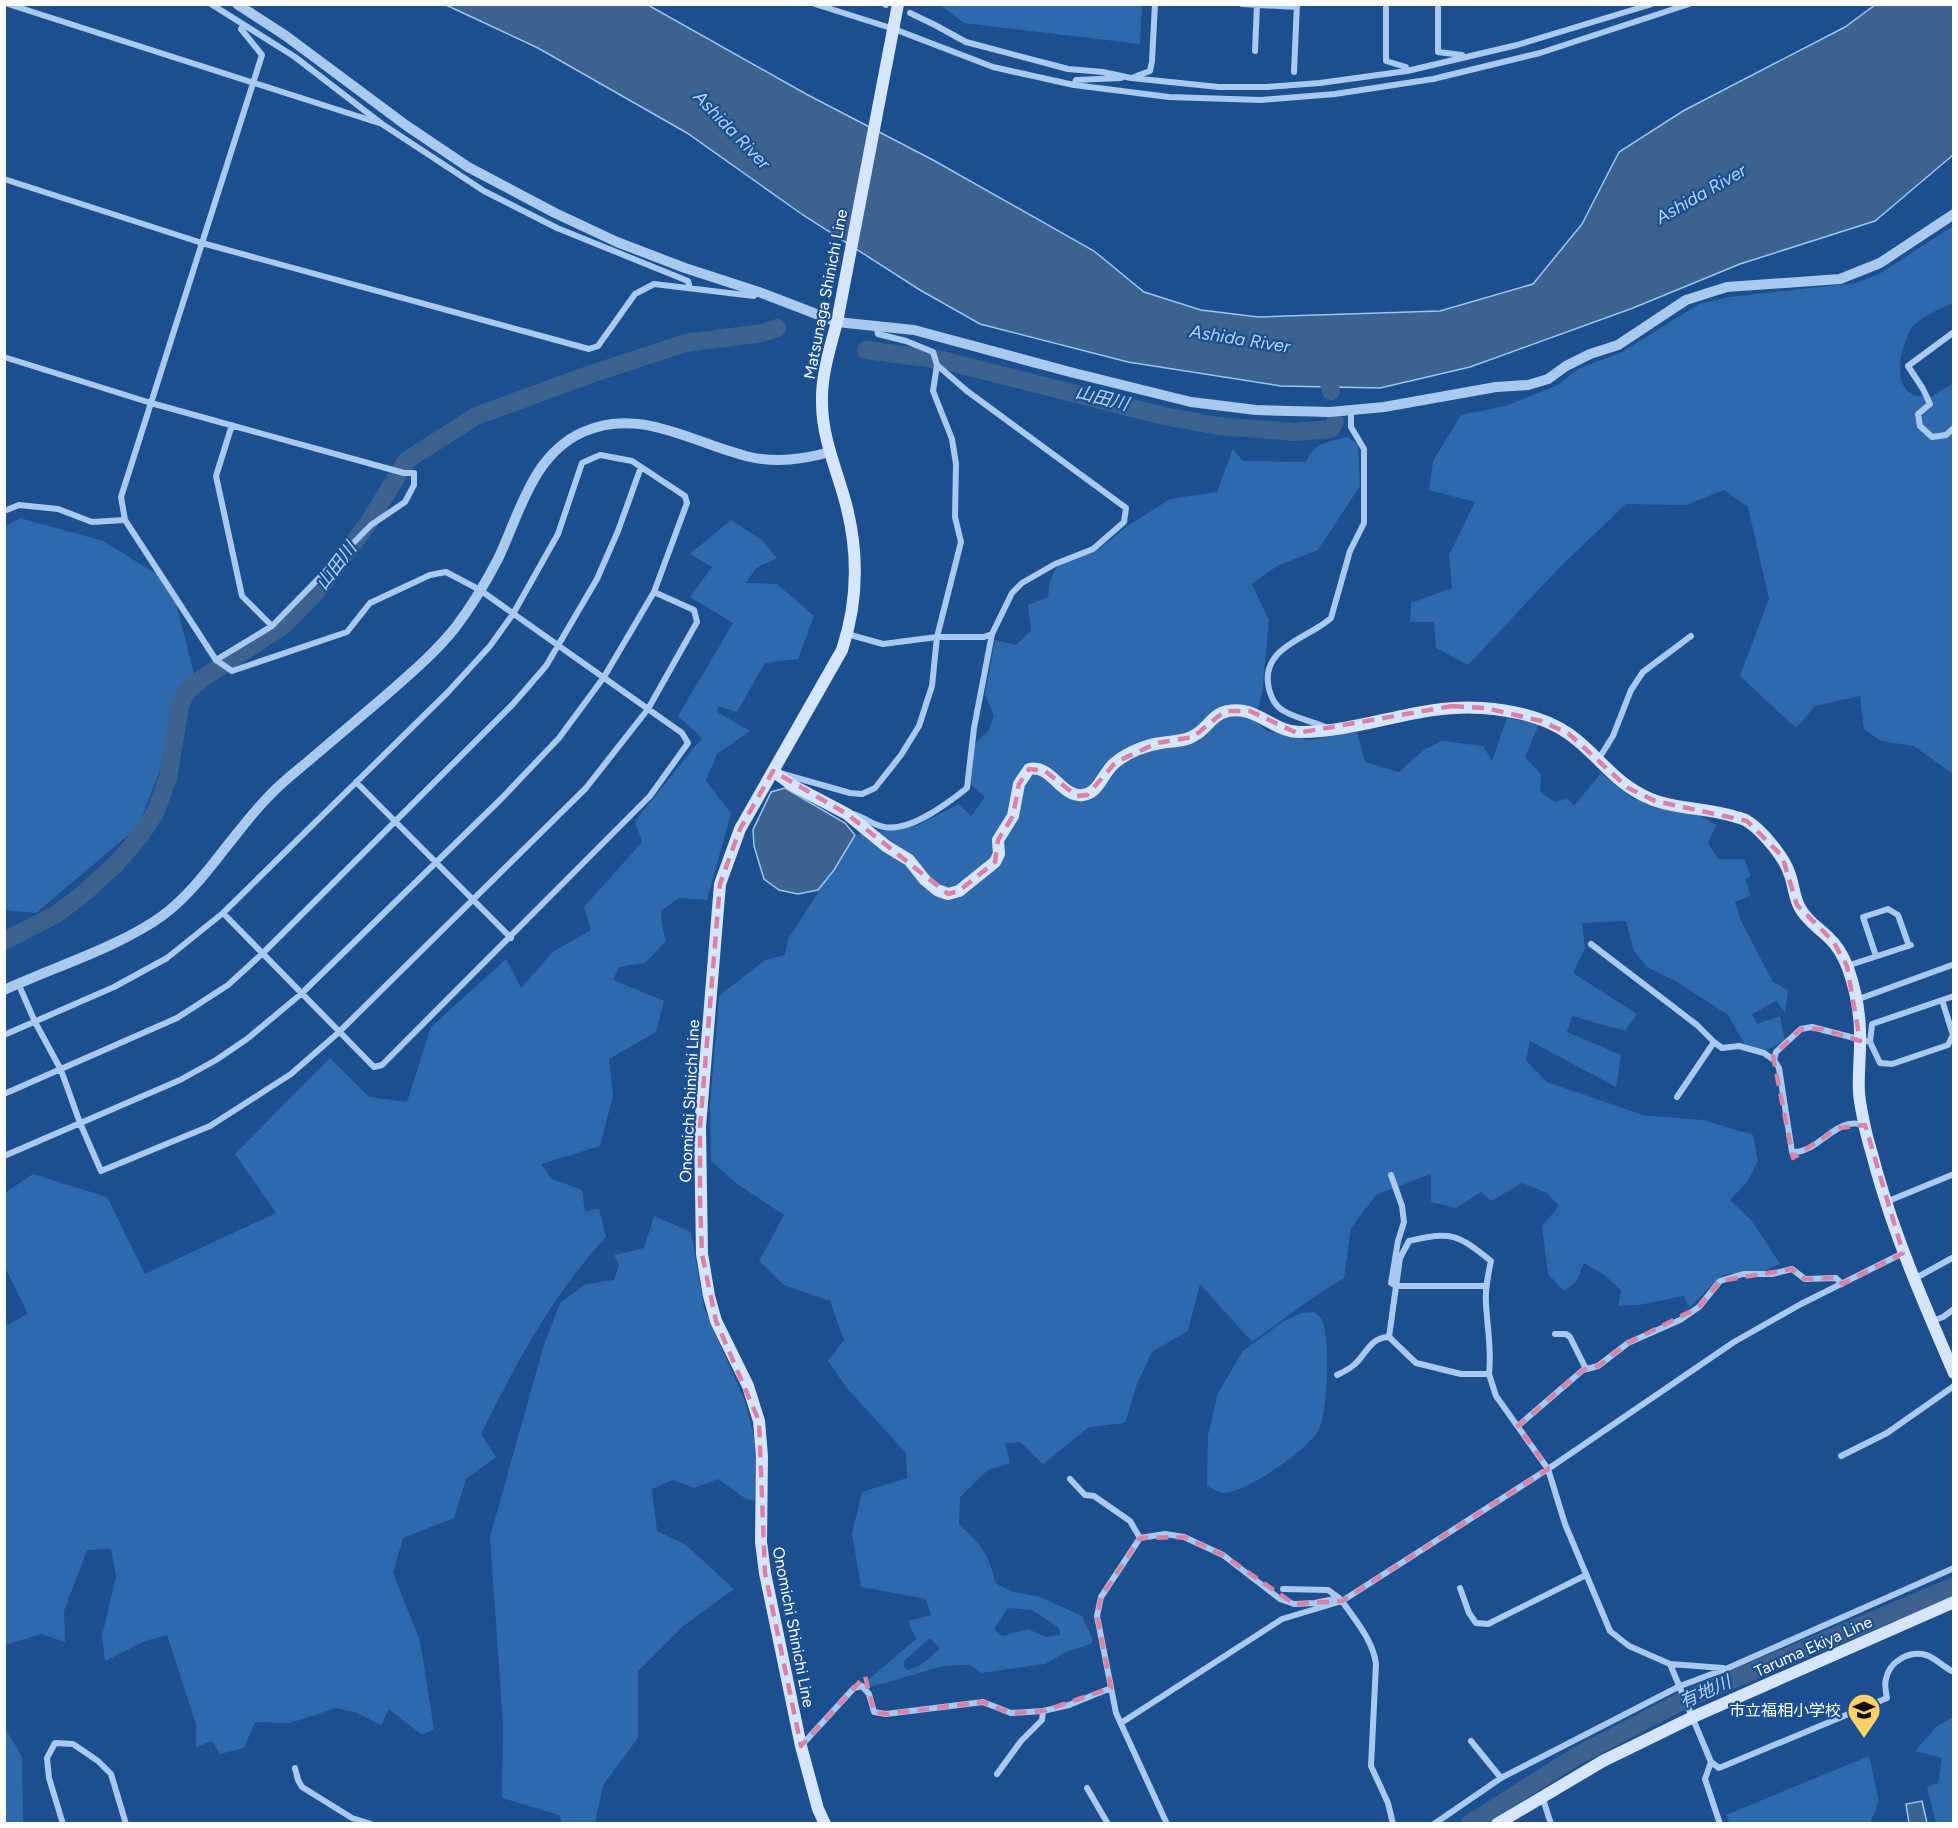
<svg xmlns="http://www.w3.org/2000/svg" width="1958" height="1828" font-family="Figtree,'Noto Sans JP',sans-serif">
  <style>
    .green { fill: #2e69ad; fill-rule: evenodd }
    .water { fill: #3c6290; stroke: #9cc4f0; stroke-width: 1.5 }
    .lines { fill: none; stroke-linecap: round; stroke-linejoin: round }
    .river { stroke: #3c6290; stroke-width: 18 }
    .minor { stroke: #a9c9ee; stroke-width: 6 }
    .tertiary { stroke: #a9c9ee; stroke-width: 10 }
    .secondary { stroke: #d6e6fa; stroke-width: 12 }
    .marked { fill: none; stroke: #dd80a5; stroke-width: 4.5; stroke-dasharray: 12 8; stroke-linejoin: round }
    .labels { text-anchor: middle; stroke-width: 4.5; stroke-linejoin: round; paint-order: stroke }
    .street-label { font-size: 16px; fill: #fff; stroke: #1b4f8f }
    .poi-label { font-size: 16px; fill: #fff; stroke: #1b4f8f; text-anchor: end }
    .water-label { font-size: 18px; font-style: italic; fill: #b5d3f5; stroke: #1b4f8f }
  </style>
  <rect width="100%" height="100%" fill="#1b4f8f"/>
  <!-- green -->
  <path class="green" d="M940,5H1142L1140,44L964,23Z
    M1953,226V303C1944,306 1919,319 1913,326C1902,341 1891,384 1912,394C1917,397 1925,396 1931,397L1953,383V774L1914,746L1881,741L1864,729L1860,696L1815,706L1796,728L1740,676L1769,599L1748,507L1724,490L1686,505L1626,504L1560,567L1468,665L1436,648L1434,622H1410L1411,603L1452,588L1449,555L1475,502L1429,490L1433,461L1461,415L1505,406L1558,385L1578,369L1622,352L1699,304L1729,297L1856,283L1879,274Z
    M1348,437L1358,445L1360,486L1318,550L1277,566L1252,584L1269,620L1262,694L1258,709L1243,711L1267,731L1309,740L1357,732L1365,762L1399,772L1425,749L1442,741L1483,746L1492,761L1507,718L1539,724L1525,757L1541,774L1540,791L1554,802L1568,799L1574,806L1601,773L1632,798L1655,805L1695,812L1716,825L1708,843L1718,859H1744L1751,876L1745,880L1751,895L1735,902L1741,921L1773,982L1788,990L1785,1012L1776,1001L1752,1014L1757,1024L1780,1016L1785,1041L1767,1050L1746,1046L1728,1015L1677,982L1647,967L1634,951L1626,921L1582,923L1585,948L1573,973L1637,1014L1625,1031L1572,1016L1567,1032L1621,1055L1616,1087L1530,1041L1526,1061L1547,1082L1643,1115L1703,1120L1753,1135L1758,1161L1747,1182L1730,1200L1752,1221L1780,1264L1764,1271L1723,1275L1689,1308L1684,1296L1639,1305L1618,1306L1621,1290L1603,1274L1584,1263L1576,1282L1564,1291L1548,1274L1542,1226L1559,1206L1547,1193L1522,1183L1491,1201L1481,1192L1456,1208L1431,1202V1174L1376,1195L1351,1228L1344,1278L1311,1299L1252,1342L1200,1284L1188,1331L1152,1352L1137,1384L1125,1423L1089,1427L1043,1464L1020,1442L1005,1443L1010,1463L988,1470L960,1497L959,1524C981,1546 989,1552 995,1583L1013,1592L1038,1596L1082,1616L1093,1640L1091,1644L1068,1651L1045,1664L981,1673L970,1665L943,1666L871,1687L868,1680L916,1639L908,1621L931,1615L926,1599L861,1587L852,1533L862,1492L907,1478L906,1453L846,1387L828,1361L844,1340L830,1301L784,1285L759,1261L784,1215L736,1183L711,1161L710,1105L719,996L765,960L785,955L788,939L855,835L916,826L959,804L971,816L985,797L970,784L974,744L989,730L994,716L985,694L995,640L1016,645L1031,631L1028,605L1048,597L1050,580L1058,565L1100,548L1129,525L1170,499L1217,492L1233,449L1243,461L1306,462C1314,443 1329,441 1348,437ZM1008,1608L1032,1610L1059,1628L1060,1635L1046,1637L1028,1629L1002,1636L994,1629ZM930,1638L940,1648C931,1657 921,1667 908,1670L904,1667V1661Z
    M20,518L103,541L171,583L195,678L138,827L36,913L5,910L4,527Z
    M731,520L762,540L777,558L756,568L746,583L777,584L814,616L798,659L765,663L737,712L718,706L717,712L750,731L717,754L706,781L731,813L707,900L679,898L661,911L662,925L666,941L645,963L619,967L613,980L664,1001L656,1032L609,1059L613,1096L600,1146L541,1164L552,1179L582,1190L585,1211L599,1209L606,1237C553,1294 515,1365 481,1434L496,1457L466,1479L454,1518L403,1538L393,1573L420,1641L434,1729L422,1735L389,1709L381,1725L355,1712L336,1708L290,1723L255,1722L244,1748L220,1754L212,1741L196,1747V1724L167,1635L145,1641L105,1661L102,1636L116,1577L111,1549L87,1550L64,1611L65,1642L41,1634L5,1645V1326L28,1314L5,1267V1193L33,1174L107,1197L145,1274L276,1213L235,1154L330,1058L369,1097L407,1102L431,1027L506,959L521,988L554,951L591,930L584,907L642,842L635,821L702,738L678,716L733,623L690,597L712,567L690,554Z
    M654,1216L691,1232L704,1308L745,1401L757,1449L755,1501L746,1499L718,1479L694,1488L673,1480L652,1489L657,1531L686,1545L734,1589L682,1627L638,1671V1738L603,1785L595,1823H562L559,1815L502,1798L503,1724L490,1537L543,1348L560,1303L586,1284L614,1280L619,1265L614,1255L644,1248Z
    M1314,1312C1316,1314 1319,1316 1321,1318C1331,1333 1328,1415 1318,1431C1306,1451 1247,1492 1224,1493C1219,1493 1212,1488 1207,1486L1208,1435L1218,1393L1243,1351L1282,1322L1302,1313Z
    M1953,1717V1823H1936L1927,1787L1938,1783L1942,1758L1915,1751L1936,1727Z
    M5,1728L22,1757L23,1823H5Z
    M1869,1756L1879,1801L1870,1823H1730L1726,1815Z"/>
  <!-- water -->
  <path class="water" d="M446,5H648L806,94L933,160L1094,251L1144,292L1201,310L1258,317L1440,311L1533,284L1582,224L1619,152L1683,111L1845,27L1875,5H1953V155L1875,221L1740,264L1633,308L1470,367L1380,388L1281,386L1128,362L980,324L920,290L803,215L687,133L538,48Z
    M785,788L845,823L855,835L834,870L818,890L798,894L779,890L764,879L754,846L753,830L771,792Z
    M1922,1801L1927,1823H1909L1906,1804Z"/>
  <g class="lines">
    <!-- river -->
    <path class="river" d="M866,350L942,360L1164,416L1218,426L1295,432L1331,429L1335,422
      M1323,363L1331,391
      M4,941L57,914L84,893L117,863L140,836L155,813L168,778L180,707L186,692L203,678L284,625L318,590L367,525L407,460L476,416L591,374L685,343L763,333L777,328
      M1469,1824L1575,1757L1682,1701L1954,1586"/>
    <!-- minor -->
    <path class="minor" d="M8,4L379,123
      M211,4L295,57L382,124L484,191L557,228L688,281L690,288
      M815,4L894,29L993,67L1074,85L1169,97L1261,100L1335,94L1433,79L1540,53L1689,4
      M884,4L886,5
      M1242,4L1297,7
      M1386,4V61L1406,67L1407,71
      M1438,4V52L1462,55
      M910,13L935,25L966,42L1068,69L1103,72L1131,78L1219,87H1267L1320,83L1407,71L1517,45L1652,4
      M1255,51L1257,5
      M1294,72L1297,4
      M1134,77L1150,71L1152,61L1155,4
      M1074,85L1076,80L1121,78
      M4,179L202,243L589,349L598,346L635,294L654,284L754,296L758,292
      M1954,332L1908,366L1923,389L1930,404L1918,414L1920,426L1932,437L1946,435L1954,428
      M4,357L151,403L404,473H414V485L405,502L371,525L272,626L216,660
      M232,425L216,476L242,596L272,626
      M4,511L19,505L58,509L92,522L125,520
      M847,634L883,644L937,637H984L992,634L1012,593L1022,583L1055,564L1093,549L1124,522L1126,508L967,391L937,365
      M1327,728C1313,721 1297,719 1284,711C1275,706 1272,699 1269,689C1259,647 1308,639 1331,618L1350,551L1364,523V449L1351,427V410
      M1598,760L1613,736L1631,690L1643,672L1691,636
      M783,774L850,793L862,794L875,788L901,755L919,726L932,686L937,637L961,542L955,517L956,464L952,439L933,391L937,365L933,352L906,341L878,334L876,326
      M356,782L511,938
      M854,814C864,817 872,825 884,827C910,832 947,804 967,788L974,728L992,634
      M223,913L374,1067L382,1065L650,796L688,743L682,733L480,590L446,572L430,575L370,603L347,632L232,671L216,660L125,520L121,497L262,55L241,29L243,24
      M1591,944L1697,1025L1714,1042L1722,1048L1739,1046L1764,1053L1774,1060L1779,1068L1792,1152C1813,1154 1829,1128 1849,1124C1854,1123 1860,1124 1864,1125
      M1876,956L1863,917L1888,909L1898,915L1909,946
      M1847,966L1911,945
      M18,983L35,1022L61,1070L80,1123L101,1171L210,1126L291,1074L338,1033L586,788L648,709L697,622L694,610L654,592
      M1856,1000L1952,965
      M4,1035L114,987L167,958L223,913L448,692L490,646L513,614L558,534L582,463L600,455L632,461L685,496L687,503L654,592L604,677L559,738L501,799L301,994L247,1039L216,1060L180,1080L4,1156
      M1870,1042L1880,1063L1892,1064L1948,1045L1953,1035L1942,1000
      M1774,1060L1776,1052L1801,1029L1812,1027L1870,1042L1872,1024L1954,996
      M4,1094L177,1018L228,985L263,953L513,704L546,666L597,579L618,531L641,467
      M1677,1097L1714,1042
      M1391,1175L1402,1206L1404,1222L1398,1241L1391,1283L1396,1286H1486
      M1886,1202L1954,1174
      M1914,1279L1954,1257
      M1932,1321L1943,1317L1954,1309
      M1555,1334H1566L1570,1337L1586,1369
      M1489,1374C1492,1349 1487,1327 1486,1303C1485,1288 1488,1275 1491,1261C1457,1234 1452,1231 1409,1241L1400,1258L1389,1337L1416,1363L1461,1374H1489L1496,1396L1548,1469L1565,1524L1610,1631L1629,1646L1670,1664L1711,1762L1705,1779L1720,1824
      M1337,1375C1343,1372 1350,1369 1355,1364C1366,1354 1371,1337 1389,1337
      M1518,1426L1583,1370L1598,1366L1628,1343L1680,1320L1699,1307L1720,1281L1743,1274H1772L1792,1269L1805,1279L1836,1278L1842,1284
      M1841,1456L1887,1433L1954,1386
      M1070,1479L1085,1495L1094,1496L1130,1521L1140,1538
      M1460,1588L1469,1613L1476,1623L1488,1624L1586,1575
      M1283,1589L1328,1590L1339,1598
      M1670,1664L1723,1668
      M1121,1723L1282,1619L1342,1601L1548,1469L1734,1342L1801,1304L1903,1253
      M1471,1741L1501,1778
      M801,1746L854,1688L862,1686L869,1694L874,1712L886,1714L983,1702L1011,1713L1043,1711L1069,1705L1111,1688
      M1711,1762L1719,1768L1887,1698C1886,1692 1884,1685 1886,1679C1889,1662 1909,1650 1926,1655C1936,1658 1944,1668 1954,1672
      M295,1768L298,1780L302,1787L352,1818L371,1824
      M997,1774L1021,1741L1042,1720L1043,1711
      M1087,1788L1108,1824
      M1542,1796L1551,1824
      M63,1824L49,1778L47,1758L55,1743L73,1744L98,1761L111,1774L126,1824
      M1167,1824L1116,1713L1097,1616L1101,1597L1140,1538L1165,1534L1184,1537L1223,1555L1280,1599L1294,1604L1315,1603L1339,1598L1342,1601C1355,1620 1373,1640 1376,1664L1371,1766L1388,1803L1393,1824
      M1434,1824L1501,1778L1680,1686L1728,1668L1954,1568"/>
    <!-- tertiary -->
    <path class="tertiary" d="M237,4L286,36L407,126L468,167L555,213L617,242L685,268L759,292L837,322L914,330L1070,372L1191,402L1256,410L1330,412L1384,407L1496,387L1528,385L1548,379L1566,366L1590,354L1618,345L1686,300L1727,287L1840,279L1880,263L1954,214
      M4,990C54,967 119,947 162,916C203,886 233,832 270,795C281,783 294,773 306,763C333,740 359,718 385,696C410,674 434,654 455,628C471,607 486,582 498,559C520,513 532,455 583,432C641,406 694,444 750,457C776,463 805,459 830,452"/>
    <!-- secondary -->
    <path class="secondary" d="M773,771L792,785L847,814L886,846L909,860L925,880L937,890L948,894L959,891L995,862L999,854L998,840L1013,816L1019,784L1029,769C1052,764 1061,798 1083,795C1100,793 1103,771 1116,762C1128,752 1146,745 1161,743C1173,741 1185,742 1195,735C1208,728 1212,714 1228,711C1256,705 1274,733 1301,732C1362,732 1421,703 1482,708C1510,710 1545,717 1569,734C1599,755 1614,784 1651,799C1674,809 1707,808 1733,816C1738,818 1743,818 1747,821C1762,830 1785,858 1790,875C1794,886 1794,898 1800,908C1807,921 1819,928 1829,938C1837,945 1844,958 1848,968C1856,991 1861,1019 1860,1044C1860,1061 1858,1077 1859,1093C1860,1105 1863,1117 1865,1128C1868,1142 1873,1156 1876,1169C1896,1240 1925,1306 1954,1373
      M825,1824L818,1809L801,1746L765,1573L761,1542L762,1456L759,1421L748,1386L716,1321L709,1296L702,1254L700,1127L720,884L740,829L842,650C859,599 859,549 844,497C835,466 822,435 822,403C821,376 830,348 837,322L898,4
      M1497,1824L1603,1761L1693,1717L1954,1602"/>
  </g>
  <!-- marked area -->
  <path class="marked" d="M1452,706L1486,708L1541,721L1568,733L1628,788L1655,801L1747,821L1782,856L1797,905L1833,941L1847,966L1860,1041L1822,1029H1801L1773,1056L1793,1158L1838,1128L1865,1125L1903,1253L1842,1284L1836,1278L1805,1279L1792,1269L1720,1281L1699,1307L1628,1343L1598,1366L1583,1370L1518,1426L1548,1469L1342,1601L1294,1604L1223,1555L1184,1537L1140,1538L1101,1597L1097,1616L1111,1688L1043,1711L1011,1713L983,1702L886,1714L874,1712L865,1676L801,1746L765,1573L759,1421L716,1321L702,1254L700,1199V1127L720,884L740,829L773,771L847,814L948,894L959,891L995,862L998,840L1013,816L1019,784L1029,769L1045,771L1077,796L1087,795L1116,762L1157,743L1193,737L1225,711H1250L1297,733Z"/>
  <!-- icons -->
  <defs>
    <symbol id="school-pin" viewBox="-11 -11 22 30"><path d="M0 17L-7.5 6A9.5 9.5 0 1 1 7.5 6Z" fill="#ffd166" stroke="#1b4f8f"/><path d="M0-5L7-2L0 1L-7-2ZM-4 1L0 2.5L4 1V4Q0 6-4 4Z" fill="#111"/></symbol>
  </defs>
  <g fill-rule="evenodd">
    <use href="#school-pin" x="1845" y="1691" width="38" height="52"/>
  </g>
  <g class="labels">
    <!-- street labels -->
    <g class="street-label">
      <text transform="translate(825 294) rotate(-79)" y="6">Matsunaga Shinichi Line</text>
      <text transform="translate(689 1101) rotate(-87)" y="6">Onomichi Shinichi Line</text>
      <text transform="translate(794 1627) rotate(79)" y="6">Onomichi Shinichi Line</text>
      <text transform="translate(1813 1646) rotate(-24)" y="6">Taruma Ekiya Line</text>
    </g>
    <!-- poi labels -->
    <g class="poi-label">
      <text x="1841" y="1716">市立福相小学校</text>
    </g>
    <!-- water labels -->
    <g class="water-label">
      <text transform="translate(732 130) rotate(46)" y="6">Ashida River</text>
      <text transform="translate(1701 194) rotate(-30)" y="6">Ashida River</text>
      <text transform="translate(1240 339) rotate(9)" y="6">Ashida River</text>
      <text transform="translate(1102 398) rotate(14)" y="6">山田川</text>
      <text transform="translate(336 566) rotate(-53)" y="6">山田川</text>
      <text transform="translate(1705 1692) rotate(-24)" y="6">有地川</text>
    </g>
  </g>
  <!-- border -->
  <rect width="1958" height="1828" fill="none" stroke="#ffffff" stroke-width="12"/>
</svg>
